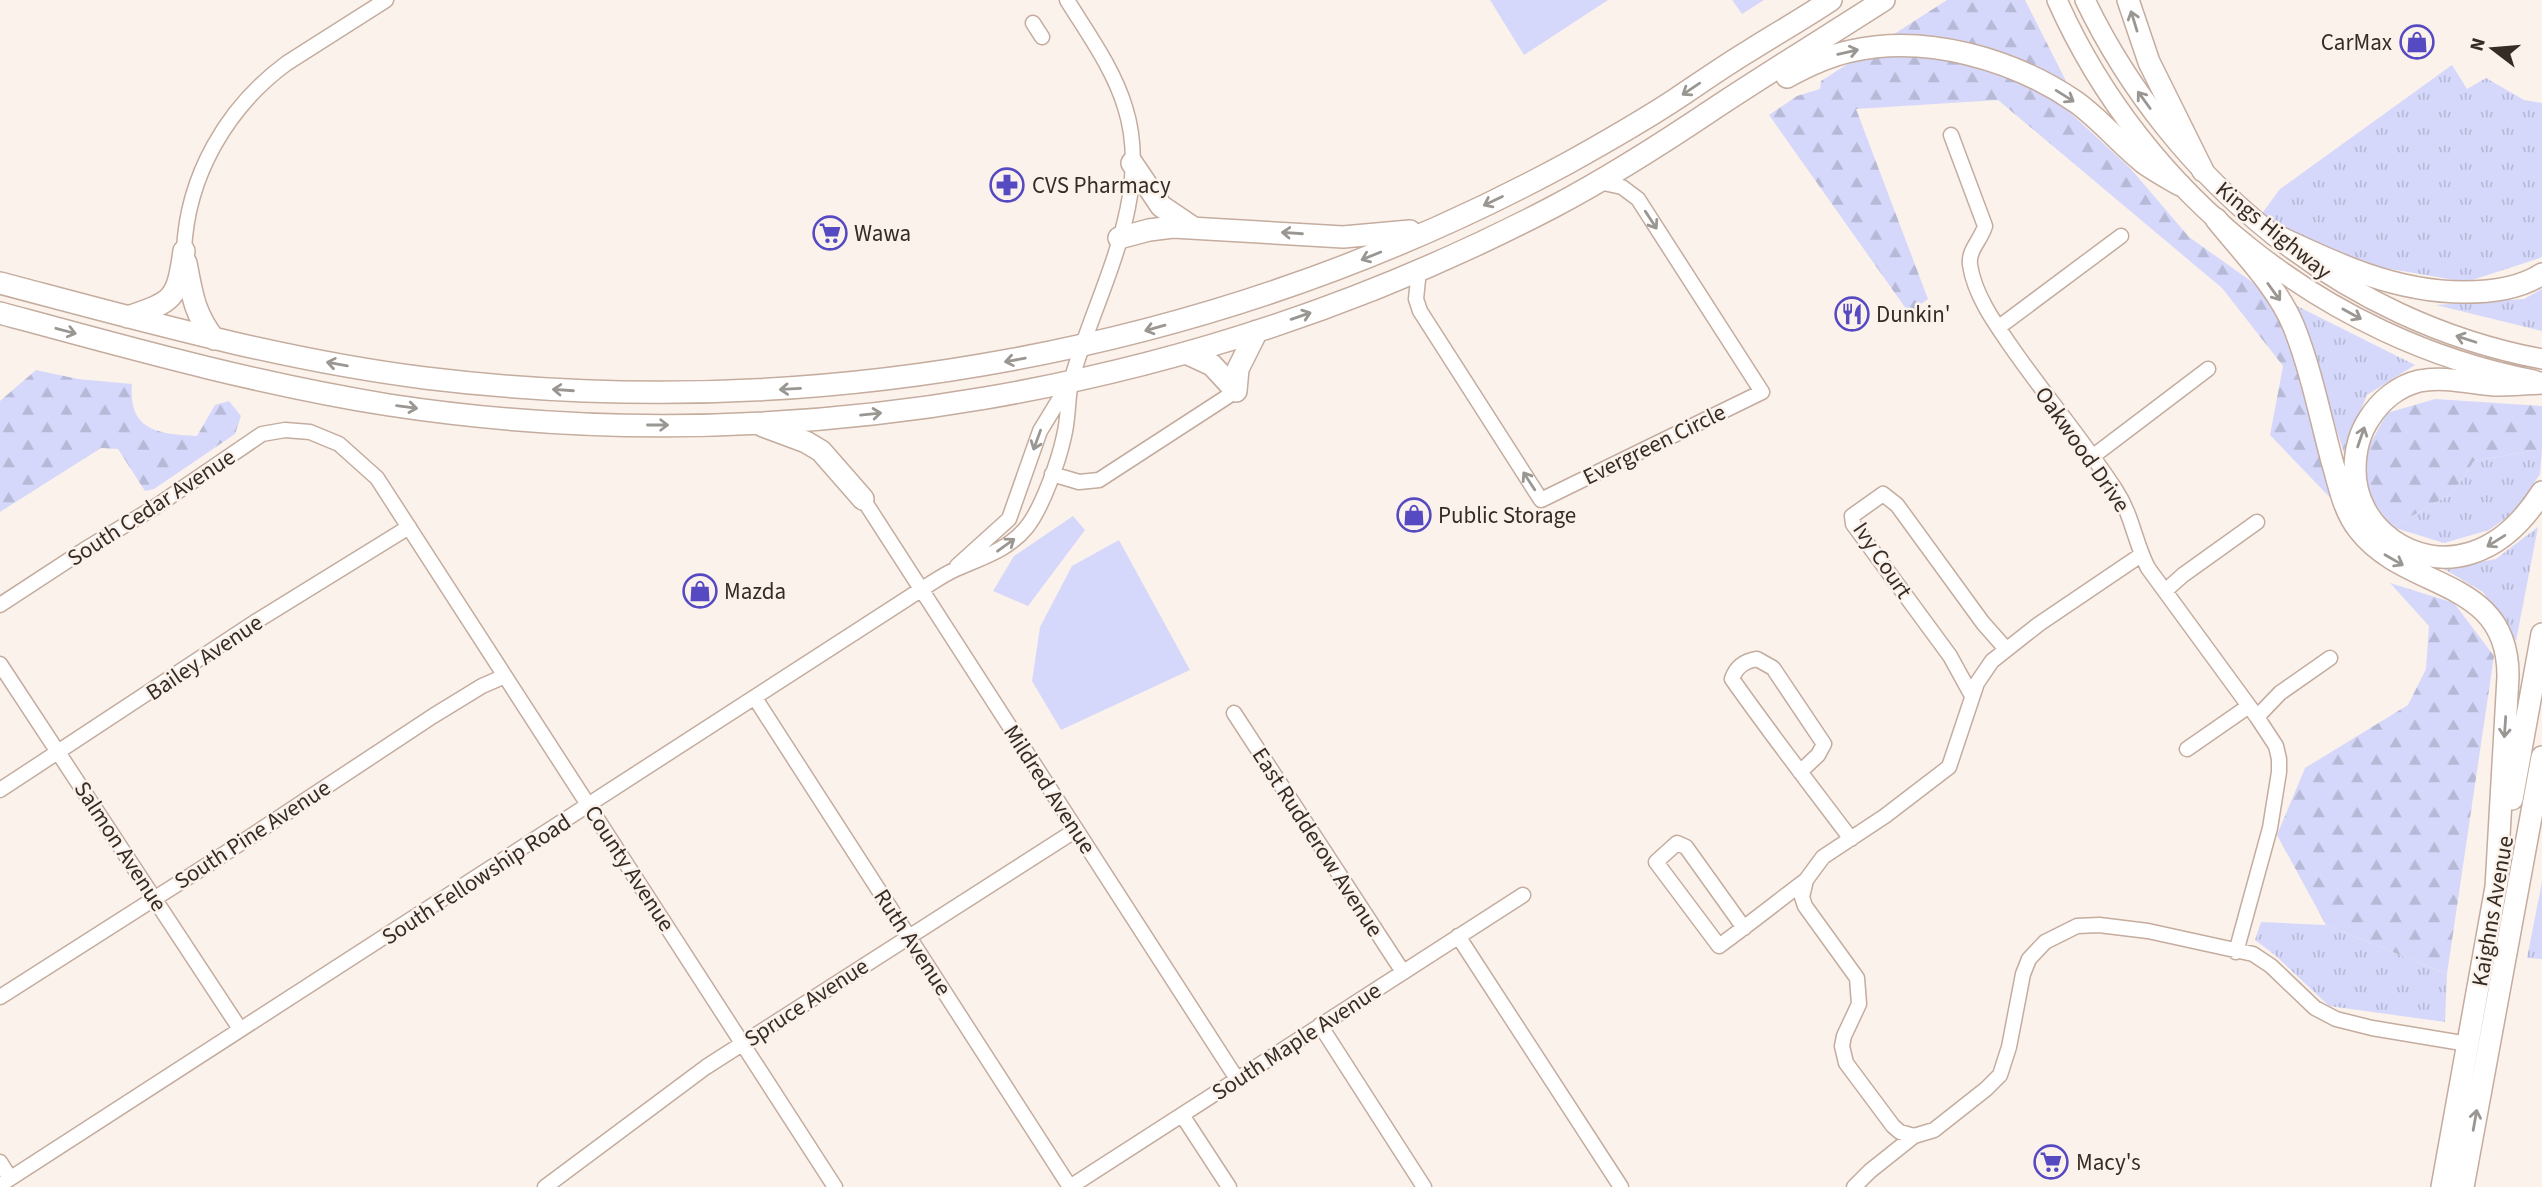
<svg xmlns="http://www.w3.org/2000/svg" width="2542" height="1187" font-family="'Source Sans 3',sans-serif">
  <style>
    .grass { fill: url(#grass-tufts) }
    .forest { fill: url(#forest-firs) }
    .park { fill: #d5d8fa }
    .lines { fill: none; stroke-linecap: round; stroke-linejoin: round }
    .minor-casing { stroke: #c4ac9e; stroke-width: 17 }
    .major-casing { stroke: #c4ac9e; stroke-width: 22 }
    .highway-casing { stroke: #c4ac9e; stroke-width: 24 }
    .minor { stroke: #fff; stroke-width: 14 }
    .major { stroke: #fff; stroke-width: 19 }
    .highway { stroke: #fff; stroke-width: 21 }
    .oneway { stroke: #9a9692 }
    .labels { text-anchor: middle; stroke-width: 5; stroke-linejoin: round; paint-order: stroke }
    .poi-label { font-size: 23px; fill: #352c26; stroke: #fcf2ec; text-anchor: start }
    .street-label { font-size: 23px; fill: #352c26; stroke: #fcf2ec }
  </style>
  <defs>
    <pattern id="grass-tufts" width="24" height="20" patternUnits="userSpaceOnUse" patternTransform="scale(1.75)"><rect width="24" height="20" fill="#d5d8fa"/><path d="M3 7l-1-3M5 7V3M7 7l1-3M15 17l-1-3M17 17v-4M19 17l1-3" fill="none" stroke="#b7bad6"/></pattern>
    <pattern id="forest-firs" width="22" height="20" patternUnits="userSpaceOnUse" patternTransform="scale(1.75)"><rect width="22" height="20" fill="#d5d8fa"/><path d="M5 1l3.5 6h-7zM16 11l3.5 6h-7z" fill="#b7bad6"/></pattern>
  </defs>
  <rect width="100%" height="100%" fill="#fcf2ec"/>
  <!-- grass -->
  <path class="grass" d="M2452,65L2467,89L2486,78L2524,100L2542,103V256L2540,258L2466,282L2344,261L2260,216L2280,189Z
    M2542,289V331L2436,305L2524,299Z
    M2297,306L2415,365L2367,395L2344,453Z
    M2542,449L2540,474L2516,511L2489,530L2444,543L2392,527L2453,493L2474,461Z
    M2538,527L2516,641L2483,592L2444,569L2496,559Z
    M2542,882V959L2527,958Z
    M2261,922L2326,925L2447,974L2445,1022L2329,1006L2275,955L2255,940Z"/>
  <!-- forest -->
  <path class="forest" d="M1947,0H2025L2068,85L2063,106L2130,168L2189,237L2255,284L2276,303L2339,507L2270,435L2283,366L2222,288L1998,100L1856,109L1928,299L1909,313L1769,115L1797,96L1820,89L1821,81Z
    M36,370L78,379L132,384C128,431 158,434 197,436L215,405L229,401L241,416L235,434L154,489L145,491L118,449L101,448L0,512V401Z
    M2435,399L2542,406V449L2474,461L2453,493L2392,527L2369,496L2363,457L2387,413Z
    M2390,583L2454,603L2494,656L2447,974L2326,925L2277,835L2305,768L2408,705L2426,669L2429,626Z"/>
  <!-- park -->
  <path class="park" d="M1490,0H1608L1524,55Z
    M1732,0H1764L1742,14Z
    M1073,516L1085,530L1028,606L993,591L1014,556Z
    M1119,540L1190,670L1061,730L1032,681L1040,627L1072,566Z"/>
  <g class="lines">
    <defs>
      <path id="minor" d="M1033,23L1042,37
        M1951,135L1985,226C1981,240 1968,250 1970,265C1975,298 1999,329 2017,355C2049,400 2085,443 2115,489C2133,516 2134,541 2148,568L2257,717L2276,746L2279,759V772L2270,828L2236,952
        M184,251C187,176 227,107 287,63L386,0
        M1419,270L1416,299L1420,311L1541,500L1762,392L1638,199L1622,187L1599,182
        M1999,327L2121,236
        M2092,457L2208,369
        M1052,474L1079,482L1099,480L1236,391
        M863,499L1237,1079
        M2141,555L2039,624L1992,661L1977,683L1949,767L1885,816L1823,857L1806,880L1802,897L1805,906L1857,978L1859,1004L1844,1036L1842,1046L1846,1063L1893,1126L1900,1132L1914,1136L1934,1130L1986,1089L2000,1075L2009,1047L2023,974L2029,959L2045,942L2077,926L2099,925L2148,931L2253,954L2271,966L2315,1008L2336,1019L2372,1028L2468,1044
        M957,566L1009,519L1040,431L1068,385
        M2165,591L2183,575L2257,522
        M0,605L84,550L155,507L262,434L285,430L310,432L339,444L377,478L835,1187
        M0,664L240,1029
        M1972,696L1950,656L1853,524L1852,516L1883,494L1897,505L1983,623L2006,649
        M755,698L1070,1187L1523,895
        M1234,713L1403,972
        M2257,717L2280,693L2330,658
        M2187,749L2249,706
        M1800,772L1818,755L1824,744L1773,668L1757,659C1744,661 1736,667 1732,679C1770,733 1811,786 1851,839
        M0,790L255,622L409,527
        M1744,928L1686,847L1677,843L1656,862L1719,946C1748,925 1777,902 1806,880
        M1458,936L1621,1187
        M0,997L215,860L433,716L482,686L505,676
        M1320,1025L1424,1187
        M1182,1115L1229,1187
        M0,1162L10,1178
        M0,1185L922,589C932,583 943,575 954,570C980,558 1007,551 1026,528C1042,509 1059,460 1064,436C1069,417 1067,396 1072,378C1096,293 1154,198 1125,107C1113,68 1088,34 1067,0
        M545,1187L706,1067L1076,830
        M1854,1187L1870,1171L1914,1136"/>
      <path id="major" d="M2057,0C2143,194 2326,340 2534,380
        M2085,0C2172,181 2343,322 2542,359"/>
      <path id="highway" d="M2128,0L2149,62L2203,171
        M1787,77C1807,66 1828,56 1851,51C1926,34 2013,59 2076,102C2101,120 2120,144 2144,163C2155,171 2168,178 2180,185
        M1132,163L1161,206L1192,227
        M2216,219C2243,253 2277,286 2294,327C2311,370 2320,416 2332,461C2339,484 2343,510 2359,530C2407,592 2509,576 2508,677L2496,888
        M2275,235C2336,264 2395,292 2464,292C2491,292 2519,289 2542,274
        M1119,238L1149,230L1173,227L1343,237L1410,231
        M186,263C192,294 194,313 214,339
        M0,283C140,320 281,360 425,378C817,426 1220,352 1568,163C1604,143 1641,122 1676,99C1700,83 1724,66 1749,51C1776,34 1804,18 1831,0
        M0,313C129,348 257,384 389,405C784,465 1199,392 1553,207C1610,177 1663,143 1715,108C1771,71 1828,36 1884,0
        M128,317C174,301 177,300 184,251
        M1186,353L1212,365L1236,391
        M2542,383C2526,384 2510,385 2494,385C2469,383 2444,376 2419,381C2398,386 2380,401 2369,419C2359,434 2355,452 2355,470C2355,528 2415,571 2471,553C2503,543 2525,519 2542,492
        M1236,391L1238,369L1257,331
        M763,426L806,442L821,451L863,499
        M2512,799L2542,634
        M2442,1187L2498,876
        M2463,1187L2542,757"/>
    </defs>
    <!-- minor casing -->
    <use href="#minor" class="minor-casing"/>
    <!-- major casing -->
    <use href="#major" class="major-casing"/>
    <!-- highway casing -->
    <use href="#highway" class="highway-casing"/>
    <!-- minor -->
    <use href="#minor" class="minor"/>
    <!-- major -->
    <use href="#major" class="major"/>
    <!-- highway -->
    <use href="#highway" class="highway"/>
  </g>
  <!-- one-way arrows -->
  <defs><path id="oneway-shaft" d="M-6 0H5M1.5-3L5.5 0L1.5 3" fill="none" stroke-width="1.6" stroke-linecap="round" stroke-linejoin="round" transform="scale(1.75)"/></defs>
  <g class="oneway">
    <use href="#oneway-shaft" transform="translate(2134 21) rotate(-107)"/>
    <use href="#oneway-shaft" transform="translate(1848 52) rotate(-13)"/>
    <use href="#oneway-shaft" transform="translate(1691 89) rotate(146)"/>
    <use href="#oneway-shaft" transform="translate(2065 96) rotate(32)"/>
    <use href="#oneway-shaft" transform="translate(2144 100) rotate(-126)"/>
    <use href="#oneway-shaft" transform="translate(1493 201) rotate(154)"/>
    <use href="#oneway-shaft" transform="translate(1651 220) rotate(57)"/>
    <use href="#oneway-shaft" transform="translate(1292 233) rotate(-176)"/>
    <use href="#oneway-shaft" transform="translate(1371 256) rotate(158)"/>
    <use href="#oneway-shaft" transform="translate(2274 292) rotate(54)"/>
    <use href="#oneway-shaft" transform="translate(2352 314) rotate(29)"/>
    <use href="#oneway-shaft" transform="translate(1301 316) rotate(-19)"/>
    <use href="#oneway-shaft" transform="translate(1155 328) rotate(164)"/>
    <use href="#oneway-shaft" transform="translate(66 331) rotate(15)"/>
    <use href="#oneway-shaft" transform="translate(2466 339) rotate(-162)"/>
    <use href="#oneway-shaft" transform="translate(1015 360) rotate(170)"/>
    <use href="#oneway-shaft" transform="translate(337 364) rotate(-170)"/>
    <use href="#oneway-shaft" transform="translate(790 389) rotate(177)"/>
    <use href="#oneway-shaft" transform="translate(563 390) rotate(-176)"/>
    <use href="#oneway-shaft" transform="translate(407 407) rotate(7)"/>
    <use href="#oneway-shaft" transform="translate(871 414) rotate(-6)"/>
    <use href="#oneway-shaft" transform="translate(658 425)"/>
    <use href="#oneway-shaft" transform="translate(2361 437) rotate(-71)"/>
    <use href="#oneway-shaft" transform="translate(1037 440) rotate(110)"/>
    <use href="#oneway-shaft" transform="translate(1529 481) rotate(-123)"/>
    <use href="#oneway-shaft" transform="translate(2496 541) rotate(148)"/>
    <use href="#oneway-shaft" transform="translate(1006 545) rotate(-36)"/>
    <use href="#oneway-shaft" transform="translate(2394 560) rotate(30)"/>
    <use href="#oneway-shaft" transform="translate(2505 727) rotate(94)"/>
    <use href="#oneway-shaft" transform="translate(2475 1120) rotate(-80)"/>
  </g>
  <!-- icons -->
  <defs>
    <symbol id="shop-ring" viewBox="-11 -11 22 22"><circle r="9.5" fill="#fcf2ec" stroke="#554ac1" stroke-width="1.5"/><path d="M-5-2.5h2.3a2.7 3.5 0 0 1 5.4 0H5L5.5 6h-11ZM-1.5-2.5h3a1.5 2.3 0 0 0-3 0Z" fill="#554ac1"/></symbol>
    <symbol id="pharmacy-ring" viewBox="-11 -11 22 22"><circle r="9.5" fill="#fcf2ec" stroke="#554ac1" stroke-width="1.5"/><path d="M-2-6h4v4h4v4h-4v4h-4v-4h-4v-4h4Z" fill="#554ac1"/></symbol>
    <symbol id="supermarket-ring" viewBox="-11 -11 22 22"><circle r="9.5" fill="#fcf2ec" stroke="#554ac1" stroke-width="1.5"/><path d="M-6-5.5h2.5l.6 2H6L4.5 2H-2.5L-4.4-4H-6ZM-1.5 3.2a1.3 1.3 0 1 0 .1 0ZM3 3.2a1.3 1.3 0 1 0 .1 0Z" fill="#554ac1"/></symbol>
    <symbol id="restaurant-ring" viewBox="-11 -11 22 22"><circle r="9.5" fill="#fcf2ec" stroke="#554ac1" stroke-width="1.5"/><path d="M-5-6h1v4h1v-4h1v4h1v-4h1v5L-1.5 .5V6h-2V.5L-5-1ZM5-6V6H3V1.5H1.5Q1.5-4 5-6Z" fill="#554ac1"/></symbol>
  </defs>
  <g fill-rule="evenodd">
    <use href="#shop-ring" x="2398" y="23" width="38" height="38"/>
    <use href="#pharmacy-ring" x="988" y="166" width="38" height="38"/>
    <use href="#supermarket-ring" x="811" y="214" width="38" height="38"/>
    <use href="#restaurant-ring" x="1833" y="295" width="38" height="38"/>
    <use href="#shop-ring" x="1395" y="496" width="38" height="38"/>
    <use href="#shop-ring" x="681" y="572" width="38" height="38"/>
    <use href="#supermarket-ring" x="2032" y="1143" width="38" height="38"/>
  </g>
  <g class="labels">
    <!-- poi labels -->
    <g class="poi-label">
      <text x="2392" y="50" text-anchor="end">CarMax</text>
      <text x="1032" y="193">CVS Pharmacy</text>
      <text x="854" y="241">Wawa</text>
      <text x="1876" y="322">Dunkin'</text>
      <text x="1438" y="523">Public Storage</text>
      <text x="724" y="599">Mazda</text>
      <text x="2076" y="1170">Macy's</text>
    </g>
    <!-- street labels -->
    <g class="street-label">
      <text transform="translate(2274 230) rotate(39)" y="8">Kings Highway</text>
      <text transform="translate(1654 444) rotate(-26)" y="8">Evergreen Circle</text>
      <text transform="translate(2083 449) rotate(55)" y="8">Oakwood Drive</text>
      <text transform="translate(151 507) rotate(-33)" y="8">South Cedar Avenue</text>
      <text transform="translate(1883 560) rotate(56)" y="8">Ivy Court</text>
      <text transform="translate(204 657) rotate(-34)" y="8">Bailey Avenue</text>
      <text transform="translate(1050 789) rotate(57)" y="8">Mildred Avenue</text>
      <text transform="translate(252 834) rotate(-33)" y="8">South Pine Avenue</text>
      <text transform="translate(1318 842) rotate(57)" y="8">East Rudderow Avenue</text>
      <text transform="translate(121 846) rotate(57)" y="8">Salmon Avenue</text>
      <text transform="translate(630 868) rotate(57)" y="8">County Avenue</text>
      <text transform="translate(476 879) rotate(-33)" y="8">South Fellowship Road</text>
      <text transform="translate(2492 911) rotate(-80)" y="8">Kaighns Avenue</text>
      <text transform="translate(913 942) rotate(57)" y="8">Ruth Avenue</text>
      <text transform="translate(806 1002) rotate(-33)" y="8">Spruce Avenue</text>
      <text transform="translate(1296 1041) rotate(-33)" y="8">South Maple Avenue</text>
    </g>
  </g>
  <!-- north arrow -->
  <g transform="translate(2493 49) rotate(286)" stroke="#fcf2ec" stroke-width="5" paint-order="stroke">
  <path d="M0-5L12 26L0 18L-12 26Z" fill="#352c26"/>
  <text y="-10" font-size="19" font-weight="bold" text-anchor="middle" fill="#352c26">N</text>
  </g>
</svg>
